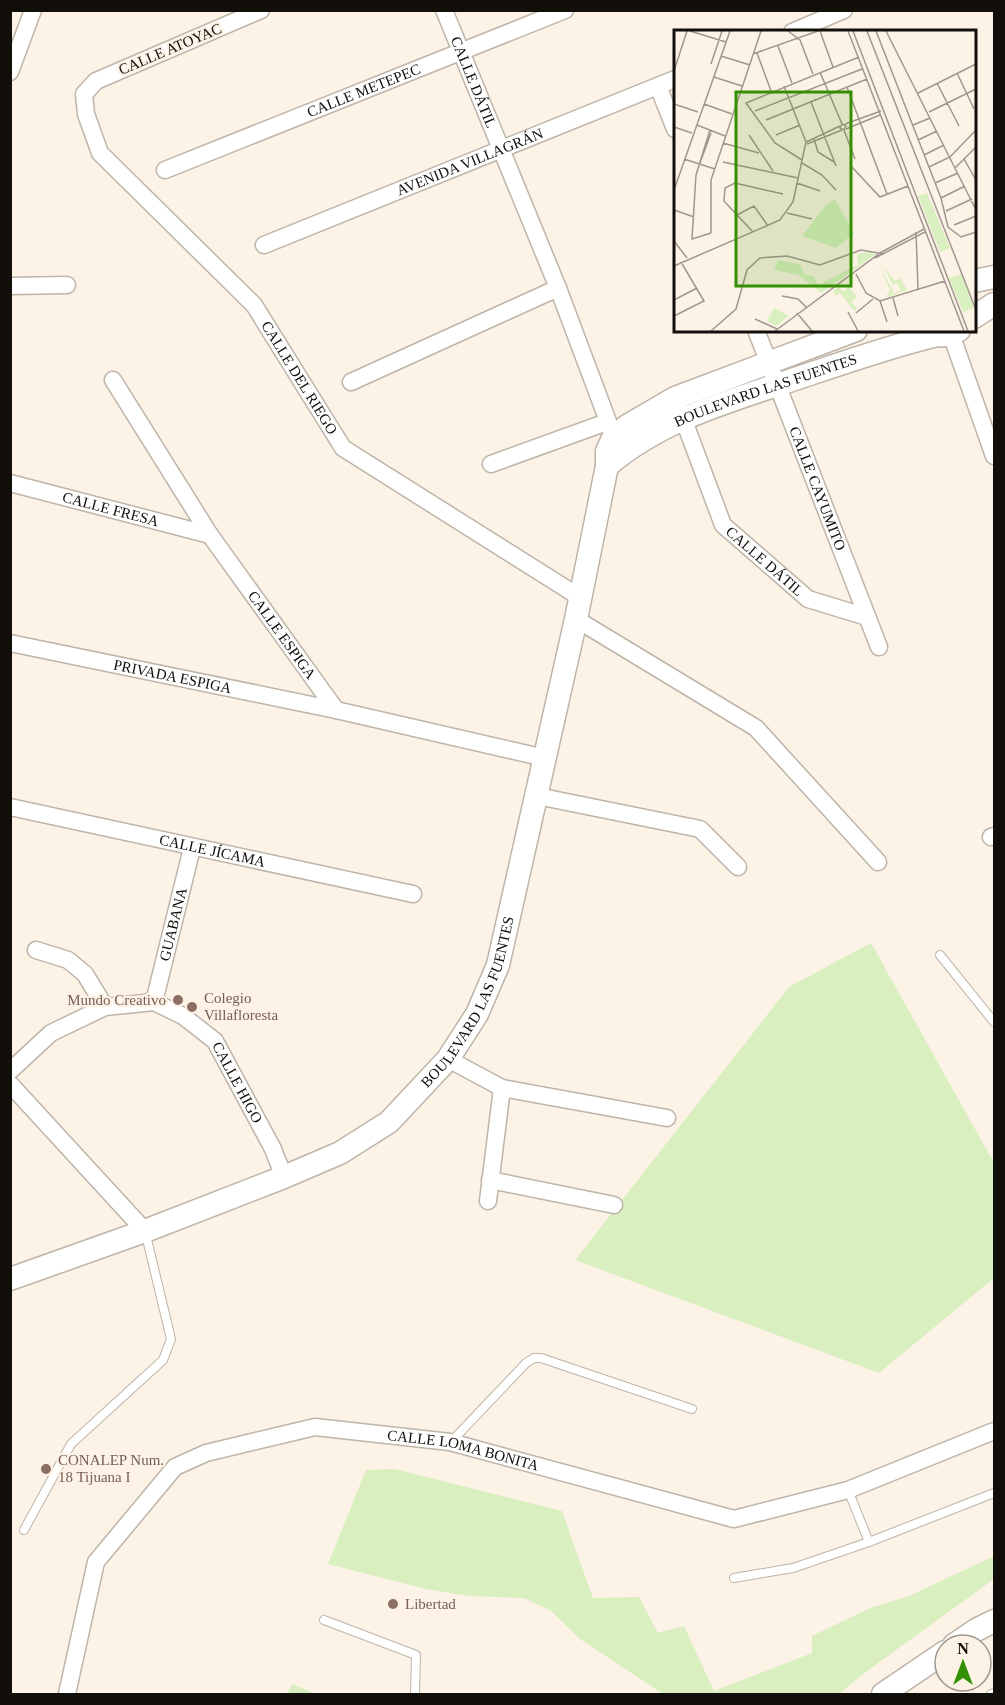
<svg xmlns="http://www.w3.org/2000/svg" width="1005" height="1705" font-family="Georgia,serif">
  <style>
    .green { fill: #d9efc0 }
    .lines { fill: none; stroke-linecap: round; stroke-linejoin: round }
    .lane-casing { stroke: #beb4a8; stroke-width: 10 }
    .street-casing { stroke: #beb4a8; stroke-width: 19 }
    .secondary-casing { stroke: #beb4a8; stroke-width: 25 }
    .lane { stroke: #fff; stroke-width: 8 }
    .street { stroke: #fff; stroke-width: 16 }
    .secondary { stroke: #fff; stroke-width: 22 }
    .education-dot { fill: #8d6e63; stroke: #fdf2e6; stroke-width: 2 }
    .labels { text-anchor: middle; stroke-width: 4.5; stroke-linejoin: round; paint-order: stroke }
    .street-label { font-size: 15px; fill: #120f0a; stroke: #fdf2e6 }
    .education-label { font-size: 15px; fill: #785e54; stroke: #fdf2e6; text-anchor: start }
    .inset-road { fill: none; stroke: #9f978e; stroke-width: 1.5 }
    .view { fill: #349003; fill-opacity: 0.15; stroke: #349003; stroke-width: 3 }
    .inset-edge { fill: none; stroke: #120f0a; stroke-width: 3 }
  </style>
  <rect width="100%" height="100%" fill="#fdf2e6"/>
  <!-- green -->
  <path class="green" d="M871,943L994,1163V1278L879,1373L575,1260L789,987Z
    M395,1469L562,1511L593,1598L639,1597L658,1633L684,1626L714,1691L812,1653V1636L870,1608L909,1596L994,1556V1579L863,1674L839,1694H663L580,1639L551,1611L524,1598L470,1596L426,1589L328,1564L366,1470Z
    M292,1684L316,1694H287Z"/>
  <g class="lines">
    <defs>
      <path id="lane" d="M940,955L994,1022
        M451,1442L526,1363L534,1358H541L692,1409
        M848,1490L869,1542
        M24,1530L71,1444L163,1360L171,1339L145,1231
        M734,1578L793,1568L869,1542L994,1493
        M324,1620L416,1655L415,1694
        M991,1694L994,1693"/>
      <g id="street">
        <path id="s1" d="M261,10L96,81L84,94L86,114L100,153L254,305L343,448L581,598"/>
        <path id="s2" d="M444,10L558,288L618,448"/>
        <path d="M792,32L844,10"/>
        <path d="M10,72L33,10"/>
        <path d="M658,86L675,129"/>
        <path id="s3" d="M165,170L565,10"/>
        <path id="s4" d="M264,245L675,79"/>
        <path d="M10,286L67,285"/>
        <path id="s5" d="M756,330L879,647"/>
        <path d="M951,334L994,456"/>
        <path id="s6" d="M113,380L210,535L336,710"/>
        <path d="M351,382L558,288"/>
        <path id="s7" d="M680,410L723,525L808,599L867,617"/>
        <path d="M491,464L607,422"/>
        <path id="s8" d="M10,483L210,535"/>
        <path d="M576,619L756,728L878,862"/>
        <path id="s9" d="M10,643L336,710L545,758"/>
        <path d="M537,796L700,829L738,867"/>
        <path id="s10" d="M10,807L413,894"/>
        <path d="M991,837L994,836"/>
        <path d="M36,950L68,960L85,974L105,1007"/>
        <path id="s11" d="M154,1002L192,848"/>
        <path d="M448,1059L502,1088L667,1118"/>
        <path id="s12" d="M10,1071L51,1033L105,1007L154,1002L183,1016L215,1041L273,1149L284,1177"/>
        <path d="M10,1084L145,1231"/>
        <path d="M490,1180L614,1205"/>
        <path d="M488,1201L502,1088"/>
        <path id="s13" d="M67,1694L96,1562L175,1467L206,1453L315,1427L450,1442L734,1519L848,1490L994,1431"/>
      </g>
      <g id="secondary">
        <path d="M974,281L994,277"/>
        <path d="M974,317L994,304"/>
        <path d="M922,330C935,338 946,337 959,330"/>
        <path id="s14" d="M607,466C659,421 726,402 789,381C837,365 884,348 933,336"/>
        <path id="s15" d="M10,1279L145,1231L284,1177L340,1153L389,1122L448,1059L477,1014L498,965L576,619L607,466V451L613,438L627,426L675,398L856,330"/>
        <path d="M954,1645L976,1630L994,1621"/>
        <path d="M883,1694L945,1652"/>
      </g>
    </defs>
    <!-- lane casing -->
    <use href="#lane" class="lane-casing"/>
    <!-- street casing -->
    <use href="#street" class="street-casing"/>
    <!-- secondary casing -->
    <use href="#secondary" class="secondary-casing"/>
    <!-- lane -->
    <use href="#lane" class="lane"/>
    <!-- street -->
    <use href="#street" class="street"/>
    <!-- secondary -->
    <use href="#secondary" class="secondary"/>
  </g>
  <!-- markers -->
  <g class="education-dot">
    <circle cx="178" cy="1000" r="6"/>
    <circle cx="192" cy="1007" r="6"/>
    <circle cx="46" cy="1469" r="6"/>
    <circle cx="393" cy="1604" r="6"/>
  </g>
  <g class="labels">
    <!-- street labels -->
    <g class="street-label">
      <text transform="translate(170 49) rotate(-23)" y="5">CALLE ATOYAC</text>
      <text dy="5" stroke="none"><textPath href="#s2" startOffset="78">CALLE DÁTIL</textPath></text>
      <text dy="5" stroke="none"><textPath href="#s3" startOffset="214">CALLE METEPEC</textPath></text>
      <text dy="5" stroke="none"><textPath href="#s4" startOffset="222">AVENIDA VILLAGRÁN</textPath></text>
      <text dy="5" stroke="none"><textPath href="#s1" startOffset="561">CALLE DEL RIEGO</textPath></text>
      <text dy="5" stroke="none"><textPath href="#s14" startOffset="177">BOULEVARD LAS FUENTES</textPath></text>
      <text dy="5" stroke="none"><textPath href="#s5" startOffset="170">CALLE CAYUMITO</textPath></text>
      <text dy="5" stroke="none"><textPath href="#s8" startOffset="104">CALLE FRESA</textPath></text>
      <text dy="5" stroke="none"><textPath href="#s7" startOffset="178">CALLE DÁTIL</textPath></text>
      <text dy="5" stroke="none"><textPath href="#s6" startOffset="306">CALLE ESPIGA</textPath></text>
      <text dy="5" stroke="none"><textPath href="#s9" startOffset="166">PRIVADA ESPIGA</textPath></text>
      <text dy="5" stroke="none"><textPath href="#s10" startOffset="207">CALLE JÍCAMA</textPath></text>
      <text dy="5" stroke="none"><textPath href="#s11" startOffset="80">GUABANA</textPath></text>
      <text dy="5" stroke="none"><textPath href="#s15" startOffset="558">BOULEVARD LAS FUENTES</textPath></text>
      <text dy="5" stroke="none"><textPath href="#s12" startOffset="285">CALLE HIGO</textPath></text>
      <text dy="5" stroke="none"><textPath href="#s13" startOffset="555">CALLE LOMA BONITA</textPath></text>
    </g>
    <!-- education labels -->
    <g class="education-label">
      <text x="204" y="1003">Colegio<tspan x="204" dy="17">Villafloresta</tspan></text>
      <text x="166" y="1005" text-anchor="end">Mundo Creativo</text>
      <text x="58" y="1465">CONALEP Num.<tspan x="58" dy="17">18 Tijuana I</tspan></text>
      <text x="405" y="1609">Libertad</text>
    </g>
  </g>
  <!-- overview -->
  <g transform="translate(674 30)">
    <rect width="302" height="302" fill="#fdf2e6"/>
    <path d="M253,163L276,218L266,222L244,166ZM161,169L180,203L162,218L128,206L152,175ZM192,222L202,224L147,263L125,245L100,240L104,230L126,234L130,244L140,247L144,255L184,235L183,224ZM208,234L221,251L226,248L233,260L212,267L216,260L205,235L220,263L227,260L223,253L219,255ZM287,244L300,278L289,282L275,248ZM165,257L169,262L175,257L183,267L177,272L183,279L180,281L166,263L162,266L159,261ZM100,278L115,286L102,296L93,291Z" fill="#d9efc0"/>
    <path class="inset-road" d="M16,1L52,12M114,1L126,10L139,44M146,1L159,37M174,1L290,301M179,1L294,301M193,1L302,280M202,1L267,168L274,197L287,207L302,202M212,1L302,180M104,16L118,53M83,23L97,61M79,24L144,1M47,26L76,35M37,34L48,1M0,41L13,1M146,42L168,94L166,98L170,100L172,96L168,94M283,43L300,79M40,47L68,56M263,53L285,96M110,56L132,112M173,57L213,164M244,63L302,34M137,72L162,136M0,74L24,82M30,74L58,84M81,81L188,39M255,82L302,59M92,90L193,49M171,94L207,81M23,95L51,106M239,95L256,88M0,97L18,103M172,99L206,85M36,100L22,145L18,209L37,203M170,100L181,129M75,105L99,141M102,105L126,95M140,109L144,122L160,132M244,110L263,101M49,113L85,123M133,114L168,100M250,125L270,115M10,129L41,139M290,129L302,150M128,130L101,113L72,73L185,27M49,132L124,148M26,133L37,103M128,133L148,145L162,160M176,135L206,167L234,156M255,137L276,127L302,100M281,138L302,117M123,153L146,161M261,153L284,143M0,160L56,1M267,168L291,156M0,180L20,187M272,181L298,169M113,183L138,189M63,185L80,176L94,196M280,195L302,186M79,202L50,171L51,158L61,153L109,164M242,202L244,259M37,203V150L87,1M0,211L13,228M201,228L251,202M0,236L106,190L119,172L132,112L166,96M182,244L192,263L206,271L271,251M108,266L124,269L132,277M219,268L224,286M0,270L23,258M206,271L213,292M174,282L184,301M123,283L138,301M182,283L199,269M0,286L30,271L7,232M81,289L103,299M37,301L62,279L73,240L86,228L113,226L146,235L187,220L210,224M101,301L206,223L250,199"/>
    <path class="view" d="M62,62H177V256H62Z"/>
    <rect width="302" height="302" class="inset-edge"/>
  </g>
  <!-- border -->
  <rect width="1005" height="1705" fill="none" stroke="#120f0a" stroke-width="24"/>
  <!-- north arrow -->
  <g transform="translate(963 1663)"><circle r="28" fill="#fdf2e6" stroke="#9f978e" stroke-width="1.5"/>
  <path d="M0-4.5L10 22L0 15L-10 22Z" fill="#349003"/>
  <text y="-9" font-size="16" font-weight="bold" text-anchor="middle" fill="#120f0a">N</text>
  </g>
</svg>
